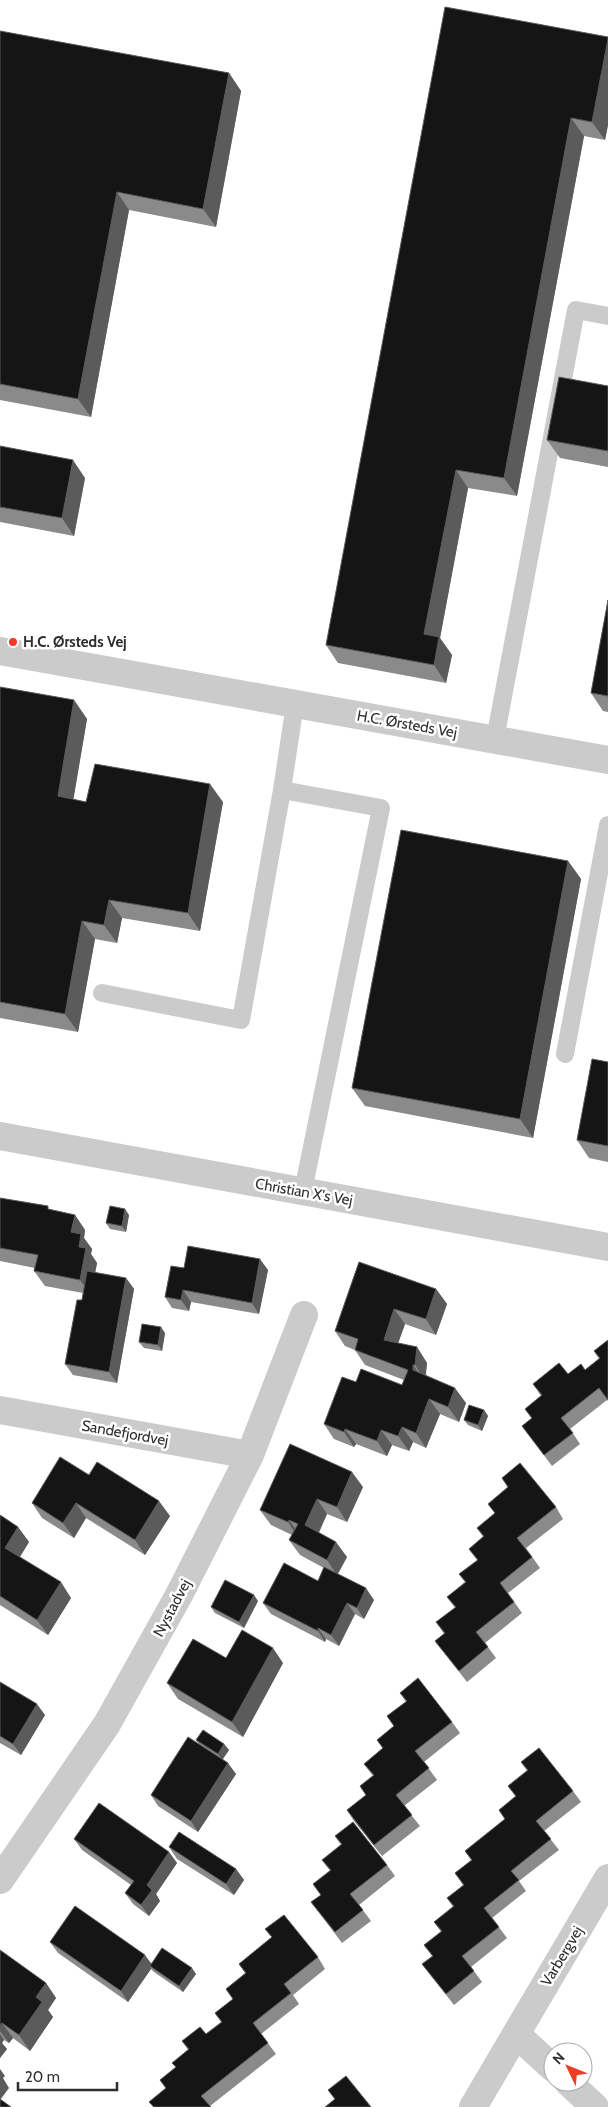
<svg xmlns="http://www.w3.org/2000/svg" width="608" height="2107" font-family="Cabin,sans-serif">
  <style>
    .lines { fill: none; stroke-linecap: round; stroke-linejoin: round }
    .service { stroke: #cbcbcb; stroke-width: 18 }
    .minor { stroke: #cbcbcb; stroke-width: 28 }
    .tertiary { stroke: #cbcbcb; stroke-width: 28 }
    .wall { fill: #8a8a8a }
    .shaded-wall { fill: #5b5b5b }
    .building { fill: #151515; stroke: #5b5b5b }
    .poi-dot { fill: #ef3c25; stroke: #fff; stroke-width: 2 }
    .labels { text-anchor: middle; stroke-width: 5; stroke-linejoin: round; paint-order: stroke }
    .poi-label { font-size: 15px; font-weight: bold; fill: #2e2e2e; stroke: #fff; text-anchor: start }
    .street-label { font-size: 15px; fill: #2e2e2e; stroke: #fff }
  </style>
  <rect width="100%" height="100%" fill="#fff"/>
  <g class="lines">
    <!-- service -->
    <path class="service" d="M495,739L576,310L608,316
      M282,790L381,808L303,1191
      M102,993L241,1020L282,790L295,704
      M565,1054L608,825"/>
    <!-- minor -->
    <path class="minor" d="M0,651L608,760
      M0,1410L250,1455
      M0,1880L107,1724L179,1595L250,1455L304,1315
      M516,2034L553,2068
      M568,2082L595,2107
      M473,2107L608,1878"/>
    <!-- tertiary -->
    <path class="tertiary" d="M0,1136L608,1247"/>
  </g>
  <!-- wall -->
  <path class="wall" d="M0,31L229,73L241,91L216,227L129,210L91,417L0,400Z
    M608,37V125L605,140L584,136L517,496L468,488L440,638L452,655L446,683L338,663L326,645Z
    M608,386V467L560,458L547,440Z
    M0,446L85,478L74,536L0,522Z
    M608,600V712L603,711L591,693Z
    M0,687L74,700L87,719L73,799L86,802H223L200,931L122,918L117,943L95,939L78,1032L0,1018Z
    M568,861L581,879L533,1138L365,1106L352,1088Z
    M608,1062V1162L589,1158L577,1140Z
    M0,1198L75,1215L85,1230L84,1238L92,1249L91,1254L97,1263L95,1273L126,1278L134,1289L117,1383L73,1375L65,1364L83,1293L45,1286L34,1271L35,1268L0,1261Z
    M129,1215L126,1232L110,1229L106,1223Z
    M184,1268L268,1270L259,1314L191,1302L189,1311L172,1308L165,1297Z
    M436,1289L447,1304L436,1335L405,1324L398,1343L417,1347L427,1363L426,1375L466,1403L459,1422L440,1414L426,1448L413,1442L409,1451L392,1445L387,1456L356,1444L354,1447L334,1439L324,1424L356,1382L402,1385L404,1380L365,1365L355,1350L345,1346L335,1331Z
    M165,1333L162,1351L144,1348L139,1342Z
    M608,1340V1401L607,1400L570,1429L580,1444L552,1466L522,1426L532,1419L525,1409L541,1396L533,1384L585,1370L599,1359L594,1351Z
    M484,1410L488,1416L482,1431L468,1425L464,1420Z
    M89,1475L170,1516L145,1555L86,1518L74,1538L42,1518L32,1503Z
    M363,1487L347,1522L327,1514L319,1533L347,1557L338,1574L374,1600L364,1619L355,1614L339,1646L326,1639L325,1642L271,1614L263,1603L318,1581L324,1568L300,1555L289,1540L292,1535L271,1525L260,1510Z
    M556,1507L563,1519L526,1548L540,1568L508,1593L522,1613L485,1643L496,1658L467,1682L435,1641L444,1634L436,1622L455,1608L447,1597L465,1582L459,1574L477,1560L469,1549L483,1537L477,1528Z
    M0,1515L18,1527L29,1542L20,1557L71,1598L48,1635L0,1605Z
    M258,1601L244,1628L215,1613L211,1607Z
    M226,1658L283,1663L243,1737L178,1699L167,1683Z
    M0,1682L45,1715L21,1755L0,1743Z
    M400,1693L452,1722L460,1733L424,1762L437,1780L404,1806L420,1826L382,1856L354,1821L347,1810L366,1795L360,1786L373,1776L364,1764L383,1748L377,1740L394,1726L387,1716L406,1702Z
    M196,1740L224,1744L229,1750L223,1759L236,1774L198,1832L158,1806L151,1795L199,1744Z
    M521,1762L573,1791L581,1802L544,1831L559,1850L519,1881L526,1891L492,1918L507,1938L471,1967L482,1982L454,2005L422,1964L432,1956L424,1945L441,1932L434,1922L453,1907L447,1898L463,1885L455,1873L471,1860L465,1851L505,1819L499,1810L516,1797L508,1786L527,1771Z
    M335,1836L387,1865L395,1876L359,1905L371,1921L342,1943L311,1902L321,1895L313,1884L330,1871L322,1860L341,1845Z
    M74,1839L169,1852L177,1863L156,1894L160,1901L149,1916L133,1904L125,1893L131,1885L82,1850Z
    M169,1847L236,1869L244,1880L234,1895L177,1859Z
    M265,1929L318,1957L325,1969L293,1995L299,2004L261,2034L276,2054L210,2106L211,2107H153L149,2102L166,2089L160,2080L176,2068L188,2050L182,2041L206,2034L221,2022L215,2013L233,1999L226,1989L245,1973L239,1964L272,1937Z
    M50,1942L152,1963L196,1974L183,1992L154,1972L151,1969L128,2002L58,1953Z
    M0,1950L46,1983L56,1998L48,2010L53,2017L30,2051L13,2038L9,2043L4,2040L2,2043L7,2049L0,2058Z"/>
  <!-- shaded-wall -->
  <path class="shaded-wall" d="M608,39V125L605,140L592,122Z
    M229,73L241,91L216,227L203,209Z
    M571,118L584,136L517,496L504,478Z
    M117,192L129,210L91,417L78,399Z
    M73,460L85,478L74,536L62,518Z
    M456,470L468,488L440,638L452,655L446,683L434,665L424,634Z
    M74,700L87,719L71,814L58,796Z
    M210,784L223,802L200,931L188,913Z
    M568,861L581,879L533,1138L520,1119Z
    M109,900L122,918L117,943L104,925Z
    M82,921L95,939L78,1032L65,1014Z
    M125,1209L129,1215L126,1232L122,1226Z
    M75,1215L85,1230L84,1238L92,1249L91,1254L97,1263L91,1295L80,1280L79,1247L71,1232Z
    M260,1259L268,1270L259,1314L252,1303Z
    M126,1278L134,1289L117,1383L109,1372Z
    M436,1289L447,1304L436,1335L426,1319Z
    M183,1290L191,1302L189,1311L181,1300Z
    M394,1309L405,1324L394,1355L384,1340Z
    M161,1327L165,1333L162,1351L158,1345Z
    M417,1347L427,1363L425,1380L415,1365Z
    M413,1365L424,1380L413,1370Z
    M455,1388L466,1403L459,1422L448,1407Z
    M429,1399L440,1414L426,1448L416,1433Z
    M484,1410L488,1416L482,1431L478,1425Z
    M402,1427L413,1442L409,1451L398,1436Z
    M345,1429L356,1444L354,1447L344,1432Z
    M381,1430L392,1445L387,1456L377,1441Z
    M352,1472L363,1487L347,1522L337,1507Z
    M317,1499L327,1514L315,1540L305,1525Z
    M159,1501L170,1516L145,1555L135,1540Z
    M76,1503L86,1518L74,1538L63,1523Z
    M289,1520L300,1535L298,1537L288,1522Z
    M18,1527L29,1542L16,1563L5,1548Z
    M336,1542L347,1557L337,1575L327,1560Z
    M61,1582L71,1598L48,1635L37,1620Z
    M366,1588L374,1600L364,1619L357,1608Z
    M254,1595L258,1601L244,1628L239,1622Z
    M347,1603L355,1614L339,1646L331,1635Z
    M318,1628L326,1639L325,1642L318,1631Z
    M273,1648L283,1663L243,1737L232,1722Z
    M37,1704L45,1715L21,1755L13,1744Z
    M224,1744L229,1750L222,1760L218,1754Z
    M228,1763L236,1774L198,1832L191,1821Z
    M169,1852L177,1863L156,1894L160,1901L149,1916L141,1905L147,1885Z
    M236,1869L244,1880L234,1895L226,1884Z
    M145,1955L153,1966H150L151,1969L128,2002L121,1991Z
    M192,1968L196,1974L183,1992L179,1986Z
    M46,1983L56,1998L48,2010L53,2017L30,2051L19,2035L36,1997Z
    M2,2023L13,2038L9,2043L0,2031V2026Z
    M0,2034L4,2040L2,2043L7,2049L0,2058Z
    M0,2069L5,2076L3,2078L9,2088L0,2100Z"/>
  <!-- building -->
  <path class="building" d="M445,7L608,37V39L592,122L571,118L504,478L456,470L424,634L439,637L434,665L326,645Z
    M0,31L229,73L203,209L117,192L78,399L0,384Z
    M559,377L608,386V451L547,440Z
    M0,446L73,460L62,518L0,507Z
    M608,600V696L591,693Z
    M0,687L74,700L58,796L86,802L95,764L210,784L188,913L109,900L104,925L82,921L65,1014L0,1002Z
    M401,830L568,861L520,1119L352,1088Z
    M592,1059L608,1062V1146L577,1140Z
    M0,1198L48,1206V1209L75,1215L71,1232L81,1234L79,1247L86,1248L80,1280L34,1271L38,1255L0,1248Z
    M110,1206L125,1209L122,1226L106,1223Z
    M188,1246L260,1259L252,1303L183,1290L181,1300L165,1297L171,1266L184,1268Z
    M359,1262L436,1289L426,1319L394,1309L384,1340L417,1347L415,1365H413V1370L455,1388L448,1407L429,1399L416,1433L402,1427L398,1436L381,1430L377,1441L345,1429L344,1432L324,1424L342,1377L356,1382L361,1369L402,1385L408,1370L355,1350L358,1339L335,1331Z
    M87,1271L126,1278L109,1372L65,1364L77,1300H82Z
    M142,1324L161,1327L158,1345L139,1342Z
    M608,1340V1400L599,1388L561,1418L573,1433L544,1455L522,1426L532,1418L525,1409L542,1395L533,1384L559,1363L568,1374L581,1364L585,1370L600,1358L594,1351Z
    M469,1405L484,1410L478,1425L464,1420Z
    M290,1444L352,1472L337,1507L317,1499L305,1525L336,1542L327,1560L289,1540L298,1524L289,1520L288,1522L260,1510Z
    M60,1457L89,1475L97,1462L159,1501L135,1540L76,1503L63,1523L32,1503Z
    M520,1463L556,1507L517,1538L532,1557L500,1583L514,1602L476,1632L488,1647L459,1671L435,1641L445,1633L436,1622L456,1607L447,1597L466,1582L459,1574L478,1560L469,1549L484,1536L477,1528L495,1513L488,1504L508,1487L502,1478Z
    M0,1515L18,1527L5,1548L61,1582L37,1620L0,1596Z
    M284,1563L318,1581L324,1567L366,1588L357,1608L347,1603L331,1635L318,1628V1631L263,1603Z
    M225,1580L254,1595L239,1622L211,1607Z
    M242,1630L273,1648L232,1722L167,1683L193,1639L226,1658Z
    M418,1678L452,1722L415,1751L429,1768L396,1795L412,1815L374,1845L347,1810L366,1795L360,1786L374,1775L364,1764L383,1748L377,1740L394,1726L387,1716L407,1701L400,1693Z
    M0,1682L37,1704L13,1744L0,1736Z
    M203,1730L224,1744L218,1754L196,1740Z
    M188,1737L228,1763L191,1821L151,1795Z
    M539,1748L573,1791L536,1821L551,1839L511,1871L519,1880L484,1908L499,1927L462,1956L474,1971L446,1994L422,1964L433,1956L424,1945L442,1931L434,1922L454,1906L447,1898L464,1885L455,1873L472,1860L465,1851L505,1819L499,1810L516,1796L508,1786L528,1770L521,1762Z
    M99,1803L169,1852L147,1885L152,1890L141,1905L125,1893L134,1881L74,1839Z
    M353,1822L387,1865L350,1894L363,1910L335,1932L311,1902L321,1895L313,1884L331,1870L322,1860L342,1844L335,1836Z
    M179,1832L236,1869L226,1884L169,1847Z
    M75,1906L145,1955L121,1991L50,1942Z
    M284,1915L318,1957L284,1984L291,1993L253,2023L268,2043L201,2096L211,2107H154L149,2102L166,2088L160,2080L176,2067L172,2063L189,2049L182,2041L200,2027L206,2034L222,2022L215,2013L233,1999L226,1989L246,1973L239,1964L272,1937L265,1929Z
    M162,1948L192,1968L179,1986L150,1966Z
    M0,1950L46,1983L36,1997L42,2002L19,2035L2,2023L0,2026Z
    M346,2076L371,2107H325L335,2099L328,2090Z
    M0,2099L11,2107H0Z"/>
  <!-- markers -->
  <circle class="poi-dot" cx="13" cy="642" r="5"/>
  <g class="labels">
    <!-- poi labels -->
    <g class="poi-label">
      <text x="23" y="647">H.C. Ørsteds Vej</text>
    </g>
    <!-- street labels -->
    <g class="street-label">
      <text transform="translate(407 724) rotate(10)" y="5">H.C. Ørsteds Vej</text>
      <text transform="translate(304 1192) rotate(10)" y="5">Christian X's Vej</text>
      <text transform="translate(125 1433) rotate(10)" y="5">Sandefjordvej</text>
      <text transform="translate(172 1608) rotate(-62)" y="5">Nystadvej</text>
      <text transform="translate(562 1956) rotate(-59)" y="5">Varbergvej</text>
    </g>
  </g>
  <!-- north arrow -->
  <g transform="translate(568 2067) rotate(313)"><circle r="24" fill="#ffffff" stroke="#ababab"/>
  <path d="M0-4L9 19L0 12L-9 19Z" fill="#ef3c25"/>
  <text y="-8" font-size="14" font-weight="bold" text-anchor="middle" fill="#2e2e2e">N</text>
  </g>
  <!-- scale -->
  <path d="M18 2082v8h99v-8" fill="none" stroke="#2e2e2e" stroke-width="2.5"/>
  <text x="25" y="2082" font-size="15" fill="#2e2e2e" stroke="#ffffff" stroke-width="4" paint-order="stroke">20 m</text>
</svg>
